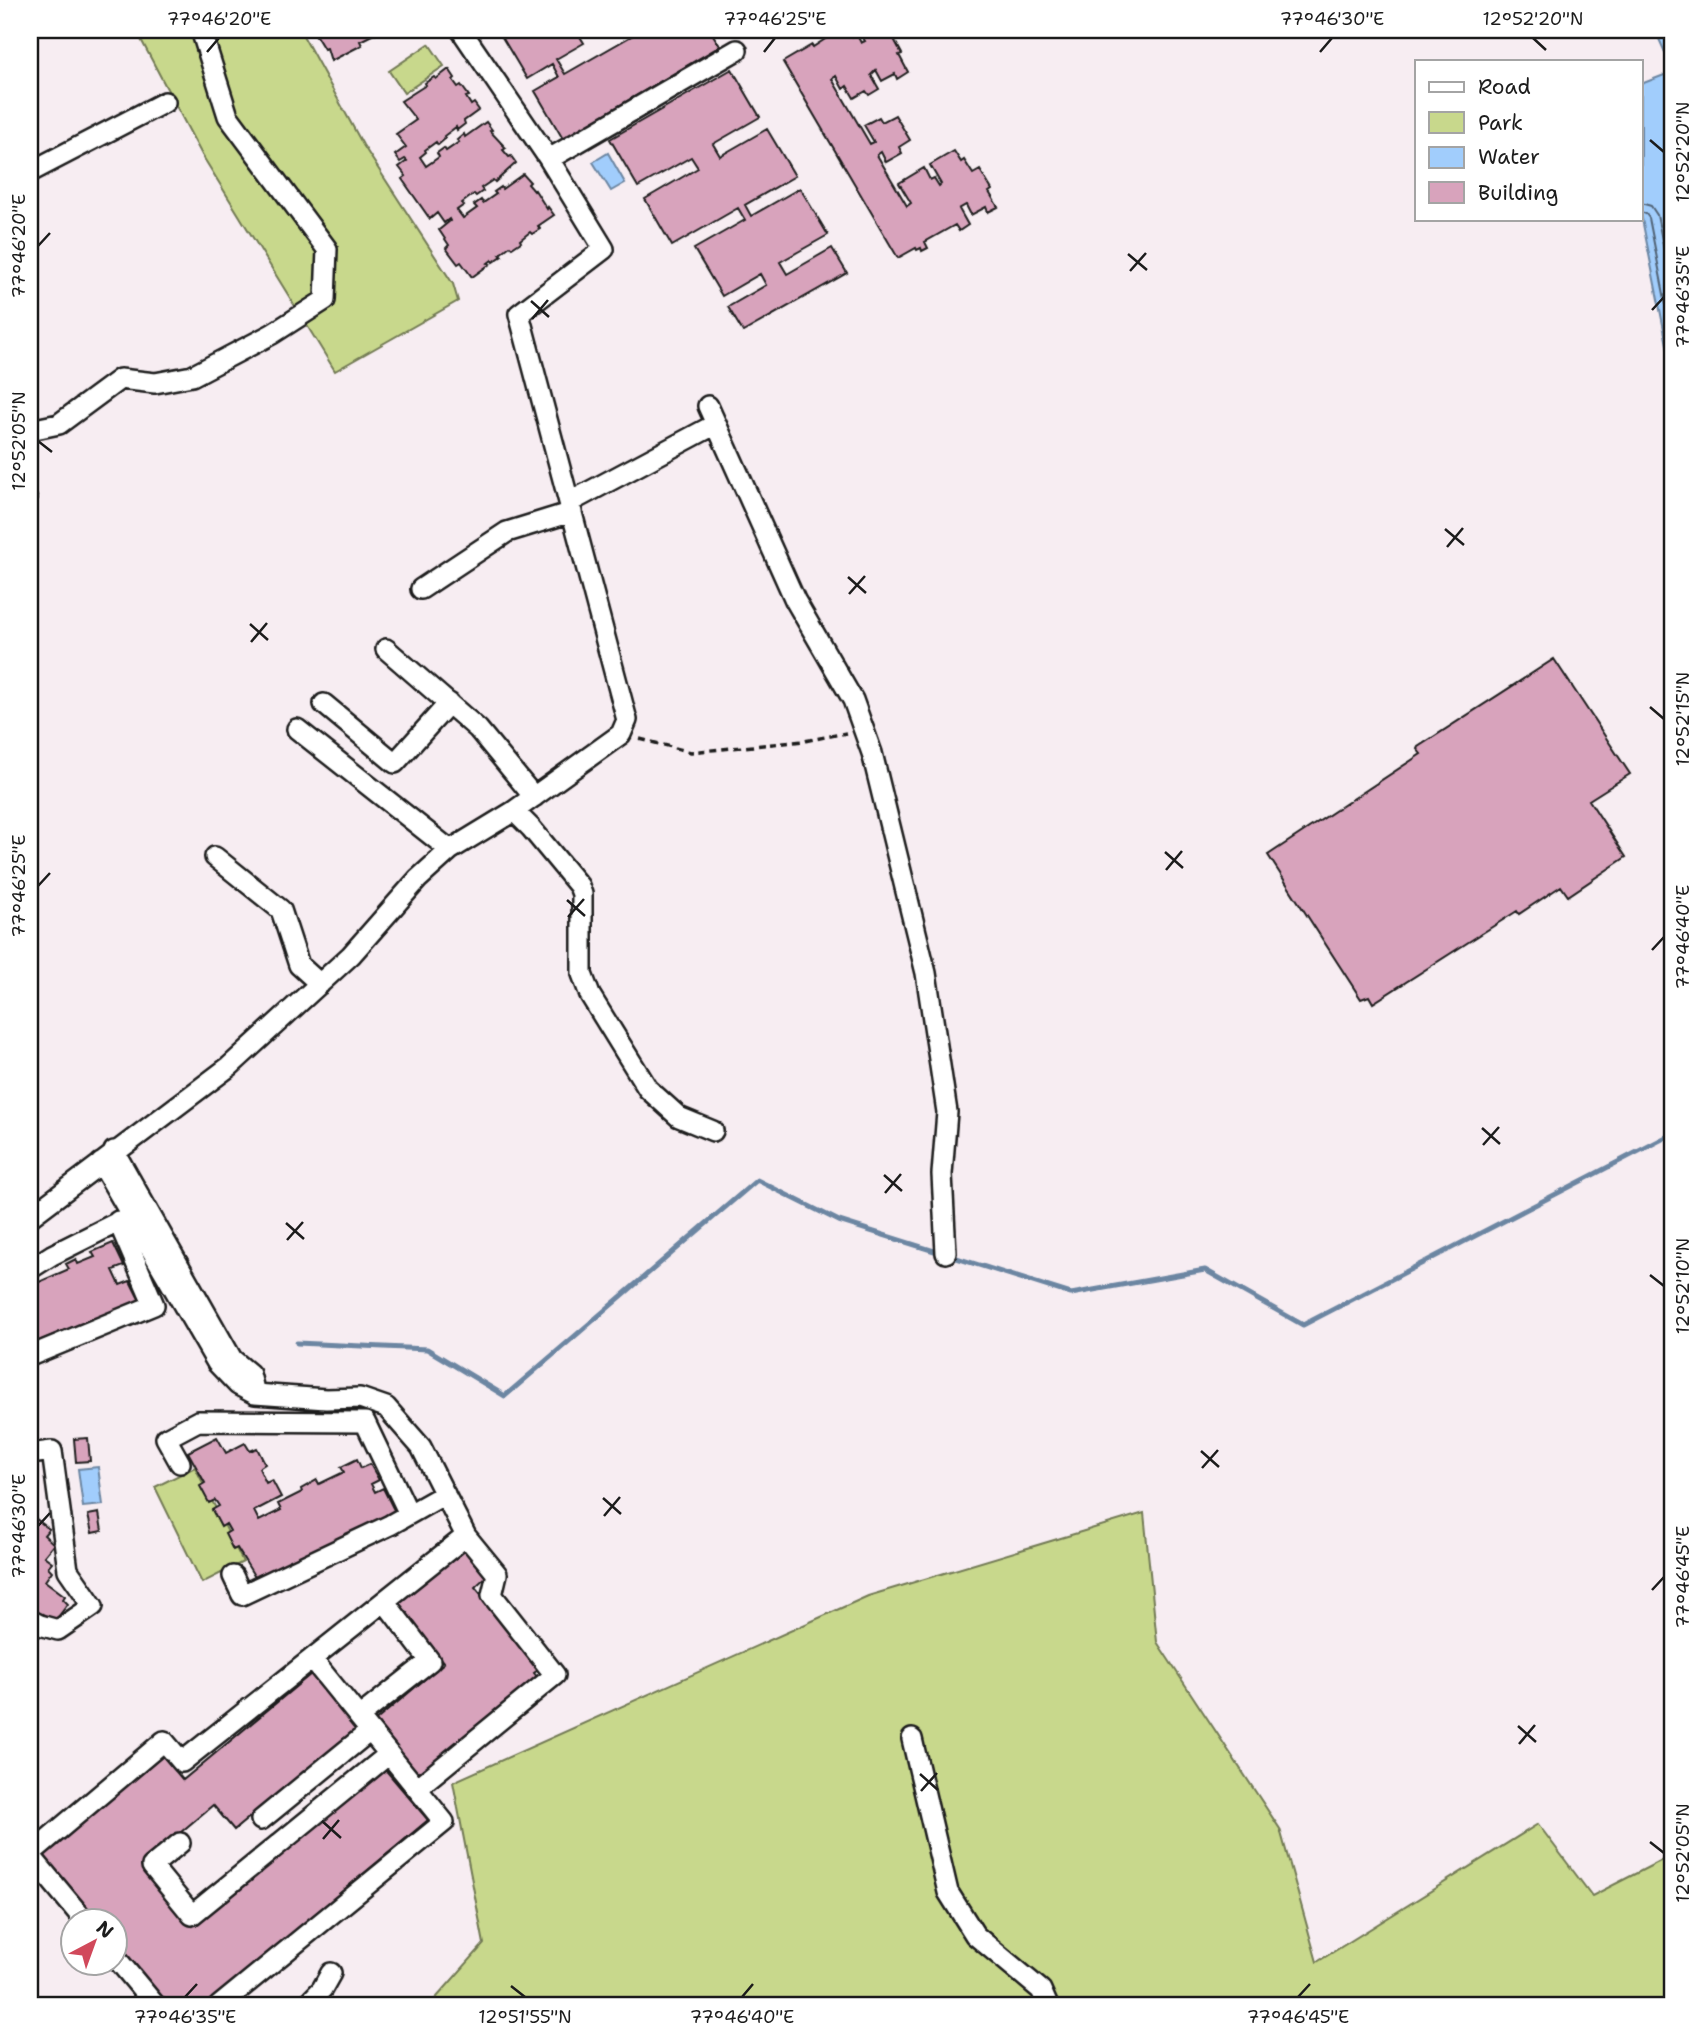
<svg xmlns="http://www.w3.org/2000/svg" width="1702" height="2036" font-family="'Shantell Sans',sans-serif">
  <style>
    .green { fill: #c8d88c; stroke: #727a54; stroke-width: 2 }
    .water { fill: #a1cdfc; stroke: #6c86a2; stroke-width: 2 }
    .lines { fill: none; stroke-linecap: round; stroke-linejoin: round }
    .shore { stroke: #516376; stroke-width: 2 }
    .stream { stroke: #6c86a2; stroke-width: 5 }
    .building { fill: #d8a3bc; stroke: #1c1c1c; stroke-width: 2 }
    .lane-casing { stroke: #1c1c1c; stroke-width: 15 }
    .street-casing { stroke: #1c1c1c; stroke-width: 24 }
    .path { stroke: #1c1c1c; stroke-width: 3.5; stroke-dasharray: 7 5; stroke-linecap: butt }
    .lane { stroke: #fff; stroke-width: 10 }
    .street { stroke: #fff; stroke-width: 19 }
    .ticks { fill: none; stroke: #1c1c1c; stroke-width: 2.5 }
    .neatline { fill: none; stroke: #1c1c1c; stroke-width: 2.5 }
    .ticks-label { font-size: 18px; text-anchor: middle; fill: #1c1c1c }
  </style>
  <rect width="100%" height="100%" fill="#f7edf2"/>
  <filter id="ink" filterUnits="userSpaceOnUse"><feTurbulence type="fractalNoise" baseFrequency=".0143" numOctaves="2"/><feDisplacementMap in="SourceGraphic" scale="14" xChannelSelector="R" yChannelSelector="G"/><feConvolveMatrix kernelMatrix="1 2 1 2 8 2 1 2 1" color-interpolation-filters="sRGB"/></filter>
  <g filter="url(#ink)">
    <!-- green -->
    <path class="green" d="M136,30H300L363,145L453,284L458,301L335,371L202,155Z
      M429,44L444,66L404,93L389,71Z
      M195,1467L243,1562L202,1583L155,1487Z
      M1144,1513L1157,1642L1280,1829L1317,1962L1538,1824L1592,1896L1672,1855V2006H429L484,1944L453,1782L868,1596Z"/>
    <!-- water -->
    <path class="water" d="M1655,30H1672V68Z
      M1672,72V370L1641,214V84Z
      M608,153L625,183L611,191L593,162Z
      M98,1467L103,1505L83,1507L78,1469Z"/>
    <g class="lines">
      <!-- shore -->
      <path class="shore" d="M1641,203L1651,206L1657,215L1672,290
        M1641,212L1646,214L1649,218L1672,335"/>
      <!-- stream -->
      <path class="stream" d="M297,1343L427,1349L505,1396L757,1180L839,1221L1071,1294L1205,1270L1303,1325L1672,1134"/>
    </g>
    <!-- building -->
    <path class="building" d="M317,30H377L378,32L360,41L362,45L331,61L327,48L324,49L315,34L318,33Z
      M502,30H576L584,43L556,59L565,74L642,30H710L720,46L563,139L535,91L559,77L552,64L527,79L499,32Z
      M839,30H849L853,37L857,35L861,43L865,41L858,30H897L901,38L895,41L902,54L899,55L908,72L897,79L895,74L882,81L876,70L871,75L879,89L869,95L866,91L854,98L847,86L843,89L836,76L832,79L870,144L874,142L864,125L879,117L882,122L895,115L910,140L899,147L902,153L886,162L881,152L877,155L907,206L911,203L899,183L924,168L930,180L934,178L939,186L941,184L930,165L954,151L961,162L964,160L973,174L980,170L992,190L989,192L998,207L988,212L986,207L971,215L966,205L959,209L968,225L959,231L955,225L925,242L928,248L922,251L921,248L917,250L916,248L898,258L783,62L812,45L813,47Z
      M449,69L455,78L453,80L458,87L461,85L469,96L466,97L471,105L474,103L479,110L464,121L465,124L457,130L456,127L444,136L445,139L438,145L436,142L425,150L426,152L420,157L426,166L439,157L437,153L444,148L446,151L459,142L457,140L464,134L465,137L486,122L492,130L490,131L506,148L503,150L509,157L511,156L516,163L495,182L493,180L481,188L483,191L476,196L474,194L462,203L464,205L457,210L463,218L477,208L474,205L481,200L483,203L496,194L494,192L501,187L502,189L523,174L530,182L528,184L534,191L535,190L547,209L548,207L554,215L538,226L540,229L532,234L530,232L520,240L521,242L512,248L510,246L500,254L502,256L493,262L492,260L488,263L490,264L472,277L461,262L458,264L446,248L449,245L439,230L450,221L449,219L444,223L437,213L430,219L402,179L406,176L399,167L407,161L405,159L400,162L395,155L406,147L396,134L416,120L401,101L426,85L425,83L434,77L436,79Z
      M732,69L760,117L713,144L720,156L767,129L795,176L745,205L751,216L800,188L828,235L780,262L787,274L832,248L847,273L743,332L728,307L766,285L760,274L722,296L694,249L745,220L738,208L672,246L645,199L698,168L691,157L638,187L610,139Z
      M1554,659L1630,774L1589,800L1626,857L1568,896L1561,886L1519,914L1517,911L1373,1003L1369,996L1361,999L1268,855L1421,754L1417,749L1418,747Z
      M113,1243L124,1266L113,1270L120,1285L130,1281L140,1301L103,1322L101,1316L85,1324L68,1337L65,1330L30,1345V1286L69,1269L66,1264L76,1259L78,1264L95,1257L92,1252Z
      M217,1437L226,1453L245,1443L250,1451L257,1448L265,1464L259,1468L266,1483L272,1480L281,1497L254,1511L259,1521L281,1510L278,1504L302,1492L301,1489L317,1480L319,1484L344,1472L341,1467L357,1459L361,1468L370,1464L379,1480L371,1484L375,1492L383,1488L395,1512L371,1528L369,1524L360,1528L363,1533L256,1579L237,1548L233,1550L225,1534L230,1531L226,1524L221,1527L212,1510L219,1506L215,1500L209,1503L200,1486L205,1483L188,1452Z
      M88,1438L90,1461L76,1462L74,1439Z
      M99,1513L102,1531L92,1533L88,1515Z
      M31,1515L49,1529L44,1535L54,1544L44,1556L52,1562L48,1567L52,1571L45,1581L65,1596L63,1599L68,1604L51,1626L30,1609Z
      M464,1545L489,1574L475,1587L542,1667L534,1673L538,1678L421,1775L418,1771L412,1776L373,1723L444,1663L394,1603Z
      M311,1674L357,1728L234,1830L213,1805L142,1865L193,1926L383,1767L428,1820L205,2006H164L116,1948V1920H93L40,1857L162,1755L183,1780Z"/>
    <g class="lines">
      <defs>
        <path id="lane" d="M30,498H31"/>
        <path id="street" d="M549,159L737,50
          M30,172L165,102
          M708,406L795,600L853,700L872,753L926,973L947,1112L942,1174L946,1253
          M30,430L59,424L120,379L155,383L192,376L272,334L325,300L327,249L228,116L201,30
          M570,502L716,424
          M421,589L507,532L572,512
          M386,649L478,729L534,797
          M324,704L395,763L449,703
          M297,729L450,850
          M514,811L531,828L579,886L582,894V974L590,995L648,1089L679,1117L713,1131
          M215,857L281,910L299,965L320,984
          M101,1163L217,1363L238,1385L255,1394L250,1374L232,1359L114,1151
          M30,1217L230,1066L351,955L418,879L450,850L514,811L621,734L627,720L519,314L604,249L549,159L461,30
          M30,1269L52,1255L130,1216
          M30,1356L154,1305L118,1221
          M255,1394L326,1399L360,1398L386,1407L421,1447L466,1536L497,1574L492,1595L555,1675L417,1788
          M30,1454L52,1451L68,1570L93,1606L58,1630L40,1625L30,1620
          M180,1463L166,1438L198,1421L365,1422L409,1514
          M233,1576L242,1595L390,1525L445,1494
          M359,1717L430,1661L385,1602
          M912,1739L948,1892L975,1935L1041,1990L1048,2006
          M261,1820L370,1731
          M180,1843L152,1866L192,1915L389,1754
          M30,1854L164,1741L182,1762L466,1536
          M30,1855L84,1920
          M116,1958L156,2006
          M219,2006L444,1822L312,1659
          M306,2006L322,1989L331,1973"/>
      </defs>
      <!-- lane casing -->
      <use href="#lane" class="lane-casing"/>
      <!-- street casing -->
      <use href="#street" class="street-casing"/>
      <!-- path -->
      <path class="path" d="M640,739L691,752L804,741L846,733"/>
      <!-- lane -->
      <use href="#lane" class="lane"/>
      <!-- street -->
      <use href="#street" class="street"/>
    </g>
  </g>
  <!-- ticks -->
  <path class="ticks" d="M1533,38L1546,50M207,52L219,38M764,52L775,38M1320,52L1332,38M1650,140L1664,152M38,246L50,233M1128,254L1147,270M1130,271L1146,253M531,301L549,317M1652,310L1664,297M532,319L548,300M38,441L52,452M1445,529L1464,545M1447,547L1463,528M848,577L866,593M849,594L865,576M250,624L268,640M251,642L267,623M1650,707L1664,719M1165,852L1183,868M1166,870L1182,851M38,886L50,873M567,900L585,916M568,917L584,899M1652,950L1664,937M1482,1128L1500,1144M1483,1145L1499,1127M884,1175L902,1191M885,1193L901,1174M286,1223L304,1239M287,1240L303,1222M1650,1275L1664,1286M1201,1451L1219,1467M1202,1468L1218,1450M603,1498L621,1514M604,1516L620,1497M38,1526L50,1513M1652,1590L1664,1577M1518,1726L1536,1742M1519,1744L1535,1725M920,1774L938,1790M921,1791L937,1773M322,1821L341,1838M323,1839L339,1820M1650,1842L1664,1853M511,1986L525,1997M185,1997L197,1984M742,1997L753,1984M1298,1997L1310,1984"/>
  <!-- margin -->
  <rect width="1702" height="2036" fill="none" stroke="#fff" stroke-width="77"/>
  <!-- legend -->
  <rect x="1415" y="60" width="228" height="161" fill="#ffffff" stroke="#a4a4a4" stroke-width="2"/>
  <rect x="1429" y="82" width="35" height="10" fill="#ffffff" stroke="#a4a4a4" stroke-width="2"/>
  <text x="1478" y="94" font-size="21" fill="#1c1c1c">Road</text>
  <rect x="1429" y="112" width="35" height="21" fill="#c8d88c" stroke="#a4a4a4" stroke-width="2"/>
  <text x="1478" y="130" font-size="21" fill="#1c1c1c">Park</text>
  <rect x="1429" y="147" width="35" height="21" fill="#a1cdfc" stroke="#a4a4a4" stroke-width="2"/>
  <text x="1478" y="164" font-size="21" fill="#1c1c1c">Water</text>
  <rect x="1429" y="182" width="35" height="21" fill="#d8a3bc" stroke="#a4a4a4" stroke-width="2"/>
  <text x="1478" y="200" font-size="21" fill="#1c1c1c">Building</text>
  <!-- north arrow -->
  <g transform="translate(94 1942) rotate(41)"><circle r="33" fill="#ffffff" stroke="#a4a4a4" stroke-width="2"/>
  <path d="M0-5L12 26L0 18L-12 26Z" fill="#d1495b"/>
  <text y="-10" font-size="19" font-weight="bold" text-anchor="middle" fill="#1c1c1c">N</text>
  </g>
  <rect x="38" y="38" width="1626" height="1959" class="neatline"/>
  <g class="ticks-label">
    <text x="219" y="25">77°46'20"E</text>
    <text x="775" y="25">77°46'25"E</text>
    <text x="1332" y="25">77°46'30"E</text>
    <text x="1533" y="25">12°52'20"N</text>
    <text transform="translate(1683 152) rotate(-90)" y="6">12°52'20"N</text>
    <text transform="translate(19 246) rotate(-90)" y="6">77°46'20"E</text>
    <text transform="translate(1683 297) rotate(-90)" y="6">77°46'35"E</text>
    <text transform="translate(19 441) rotate(-90)" y="6">12°52'05"N</text>
    <text transform="translate(1683 719) rotate(-90)" y="6">12°52'15"N</text>
    <text transform="translate(19 886) rotate(-90)" y="6">77°46'25"E</text>
    <text transform="translate(1683 937) rotate(-90)" y="6">77°46'40"E</text>
    <text transform="translate(1683 1286) rotate(-90)" y="6">12°52'10"N</text>
    <text transform="translate(19 1526) rotate(-90)" y="6">77°46'30"E</text>
    <text transform="translate(1683 1577) rotate(-90)" y="6">77°46'45"E</text>
    <text transform="translate(1683 1853) rotate(-90)" y="6">12°52'05"N</text>
    <text x="185" y="2023">77°46'35"E</text>
    <text x="525" y="2023">12°51'55"N</text>
    <text x="742" y="2023">77°46'40"E</text>
    <text x="1298" y="2023">77°46'45"E</text>
  </g>
</svg>
